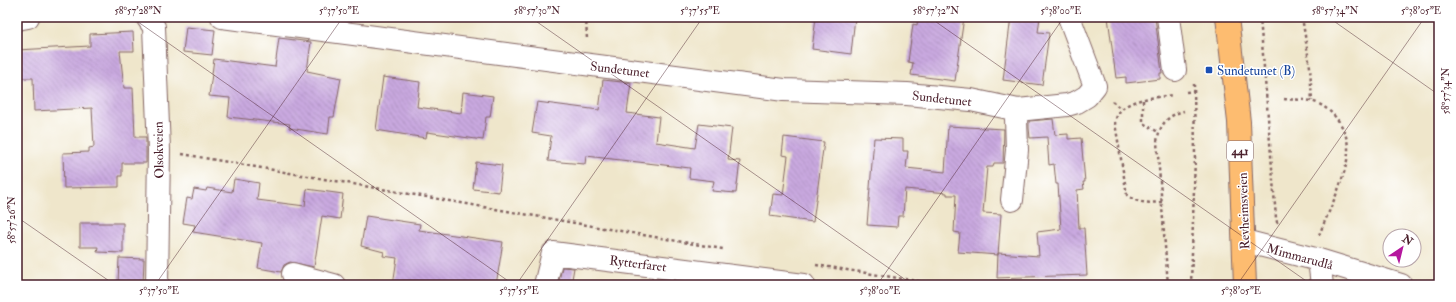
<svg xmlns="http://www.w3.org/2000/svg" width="1456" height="302" font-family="'IM FELL Double Pica',serif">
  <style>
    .building { fill: url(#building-back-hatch) }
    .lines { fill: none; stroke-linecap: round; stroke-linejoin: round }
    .minor-casing { stroke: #846563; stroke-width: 24 }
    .major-casing { stroke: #846563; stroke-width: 24 }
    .path { stroke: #846563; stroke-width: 2.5; stroke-dasharray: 3 3; stroke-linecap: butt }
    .minor { stroke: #fff; stroke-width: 22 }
    .major { stroke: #fdbc70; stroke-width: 22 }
    .ticks { fill: none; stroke: #4a1f2b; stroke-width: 1; stroke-opacity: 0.45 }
    .transit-dot { fill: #1a4fb4; stroke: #fff; stroke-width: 1.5 }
    .labels { text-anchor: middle; stroke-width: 3; stroke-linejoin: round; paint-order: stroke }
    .shield { fill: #fff; stroke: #80626b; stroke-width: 1 }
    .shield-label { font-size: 12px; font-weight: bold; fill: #4a1f2b }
    .street-label { font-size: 13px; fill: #4a1f2b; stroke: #fff }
    .transit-label { font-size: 13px; fill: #164399; stroke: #fff; text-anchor: start }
    .neatline { fill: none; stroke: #4a1f2b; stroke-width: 1.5 }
    .ticks-label { font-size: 10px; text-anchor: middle; fill: #4a1f2b }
  </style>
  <defs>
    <pattern id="building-back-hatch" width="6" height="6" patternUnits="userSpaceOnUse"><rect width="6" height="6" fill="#c9a9e0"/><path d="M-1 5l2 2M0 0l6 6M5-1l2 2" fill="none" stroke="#a589b6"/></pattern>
  </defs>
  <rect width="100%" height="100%" fill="#fff"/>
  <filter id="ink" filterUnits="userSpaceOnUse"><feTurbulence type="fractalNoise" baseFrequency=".025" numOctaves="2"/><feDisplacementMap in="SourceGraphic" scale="8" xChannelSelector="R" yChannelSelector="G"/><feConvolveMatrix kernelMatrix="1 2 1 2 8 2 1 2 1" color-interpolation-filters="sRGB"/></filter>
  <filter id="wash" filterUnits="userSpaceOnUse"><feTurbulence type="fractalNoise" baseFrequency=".012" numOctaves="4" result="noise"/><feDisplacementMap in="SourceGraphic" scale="16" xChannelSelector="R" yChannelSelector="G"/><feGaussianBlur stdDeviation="0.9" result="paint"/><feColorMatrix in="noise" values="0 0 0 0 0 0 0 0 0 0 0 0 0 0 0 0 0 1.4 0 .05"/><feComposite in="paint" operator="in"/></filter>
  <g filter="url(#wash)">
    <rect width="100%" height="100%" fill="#efe6cb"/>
    <g id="blocks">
      <!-- building -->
      <path class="building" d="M816,17H855L851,54L812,49Z
        M918,17H964L955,81L911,75L913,63L908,62L913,24L917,25Z
        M1011,17H1040L1038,32L1049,33L1042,85L1003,80Z
        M1108,17H1155L1162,73H1160V79L1126,83V77L1116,78Z
        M186,27L215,30L212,55L183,52Z
        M133,32L134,51H120L124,88H133L135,137H146V163H122V176H119V187L64,188L63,153L89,152V148L94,147L92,108L34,111L33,78H18L17,50L90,46V34Z
        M279,38L311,42L307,71L341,78L334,117H330L328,134L289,128L290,124L228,117L230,98L209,96L214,59L275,67Z
        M383,77L420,82L417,107L461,113L463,92L493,96L490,117H486L483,140L427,132L426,138L376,130Z
        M603,80L631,83L627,113L659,117L656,142L695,148L699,124L732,128L728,160L740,161L736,193L712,191L714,181L689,178L690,168L586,156L585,164L548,161L551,136L532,133L537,102L599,110Z
        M1053,119L1055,135L1068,134V139L1081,138L1085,182H1083L1084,189L1077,190L1079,228H1084L1087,275L997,278L998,253L1039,256L1037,232L1061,229L1058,184H1056L1054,164L1049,165L1047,137L1030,138L1029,128V121Z
        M948,126L1004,129L1003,163H994L993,167H987L983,213L1001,214L998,255L958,252L960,233L954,232L956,195H947V193L905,189L903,216H898L897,227L867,225L874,138L903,139V151H908L906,168L945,172Z
        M784,137L824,142L813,222L770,216L773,194L783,195L788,156L782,155Z
        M476,162L502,165L499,192L473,189Z
        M234,179L259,183L257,200L305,206L307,189L343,194L340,219L322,216L314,267L290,262L284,265L281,272L258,268L262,243L193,232L195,225L183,223L187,198L192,199L194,189L206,191L207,188L232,192Z
        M366,216L420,224L419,230L503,242L496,285H393L397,258L383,256L384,252L361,246Z
        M80,223H123V253L97,252L98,247H80Z
        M119,258L144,259L143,285H118Z
        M562,267L574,268L571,285H558Z"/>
    </g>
  </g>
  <g filter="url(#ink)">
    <use href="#blocks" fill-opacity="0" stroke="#846563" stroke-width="1"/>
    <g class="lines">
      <defs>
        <path id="minor" d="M147,17L154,27L159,150L157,285
          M222,17L784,90L907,94L971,100L1018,110L1067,105L1077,102L1087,96L1095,86L1069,17
          M1168,17L1175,70
          M17,19L28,17
          M1012,200L1017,150L1016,118L1018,110
          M1244,241L1319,260L1401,285
          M1319,260L1322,285
          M293,274L334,285
          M545,285L553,253L804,285"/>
        <path id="major" d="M1227,17L1239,122L1245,285"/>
      </defs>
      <!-- minor casing -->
      <use href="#minor" class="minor-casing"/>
      <!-- major casing -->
      <use href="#major" class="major-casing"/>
      <!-- path -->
      <path class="path" d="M586,17L587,40
        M1260,17L1276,218L1278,226
        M1302,17L1310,67L1312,101
        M1186,92L1195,91
        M1284,99C1293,100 1303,99 1311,101C1333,107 1349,130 1348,152C1347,175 1328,213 1319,235
        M1143,100V123L1158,132
        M1112,101L1121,109
        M182,154L723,249
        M1162,202C1148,203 1138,204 1127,195L1115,123C1118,98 1153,98 1173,95
        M816,265L942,285
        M1168,285L1157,142C1159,126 1167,115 1184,111
        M1191,285L1195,156L1194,84"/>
      <!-- minor -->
      <use href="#minor" class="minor"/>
      <!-- major -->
      <use href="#major" class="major"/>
    </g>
  </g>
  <!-- ticks -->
  <path class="ticks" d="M131,17L514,285M530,17L913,285M929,17L1312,285M1328,17L1439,95M17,217L115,285M155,285L343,17M516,285L703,17M877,285L1064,17M1237,285L1425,17"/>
  <!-- markers -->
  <rect class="transit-dot" x="1205" y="66" width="8" height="8" rx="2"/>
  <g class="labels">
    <!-- shield labels -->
    <rect class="shield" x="1227" y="141" width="26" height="20" rx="3"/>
    <g class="shield-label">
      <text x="1240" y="155">441</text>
    </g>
    <!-- street labels -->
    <g class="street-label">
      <text transform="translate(620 69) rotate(7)" y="5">Sundetunet</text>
      <text transform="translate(942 98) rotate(6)" y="5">Sundetunet</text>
      <text transform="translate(158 150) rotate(-91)" y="5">Olsokveien</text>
      <text transform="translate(1243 211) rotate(-92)" y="5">Revheimsveien</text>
      <text transform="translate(1300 256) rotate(15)" y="5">Mimmarudlå</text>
      <text transform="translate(638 263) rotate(7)" y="5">Rytterfaret</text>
    </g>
    <!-- transit labels -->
    <g class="transit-label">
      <text x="1217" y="75">Sundetunet (B)</text>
    </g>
  </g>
  <!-- margin -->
  <rect width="1456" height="302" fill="none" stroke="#fff" stroke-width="44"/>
  <!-- north arrow -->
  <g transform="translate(1402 248) rotate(35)"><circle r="19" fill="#ffffff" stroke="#b7a5aa"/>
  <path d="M0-3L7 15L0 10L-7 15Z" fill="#b5179e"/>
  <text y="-6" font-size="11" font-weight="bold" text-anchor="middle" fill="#4a1f2b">N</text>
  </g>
  <rect x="22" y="22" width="1412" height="258" class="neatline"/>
  <g class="ticks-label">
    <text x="138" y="14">58°57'28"N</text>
    <text x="339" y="14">5°37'50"E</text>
    <text x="537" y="14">58°57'30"N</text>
    <text x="700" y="14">5°37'55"E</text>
    <text x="936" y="14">58°57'32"N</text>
    <text x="1061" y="14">5°38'00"E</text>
    <text x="1335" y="14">58°57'34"N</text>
    <text x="1421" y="14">5°38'05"E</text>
    <text transform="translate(1445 91) rotate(-90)" y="4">58°57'34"N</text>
    <text transform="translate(11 220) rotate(-90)" y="4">58°57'26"N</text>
    <text x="159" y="294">5°37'50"E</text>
    <text x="519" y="294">5°37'55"E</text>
    <text x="880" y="294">5°38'00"E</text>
    <text x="1241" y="294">5°38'05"E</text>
  </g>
</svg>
